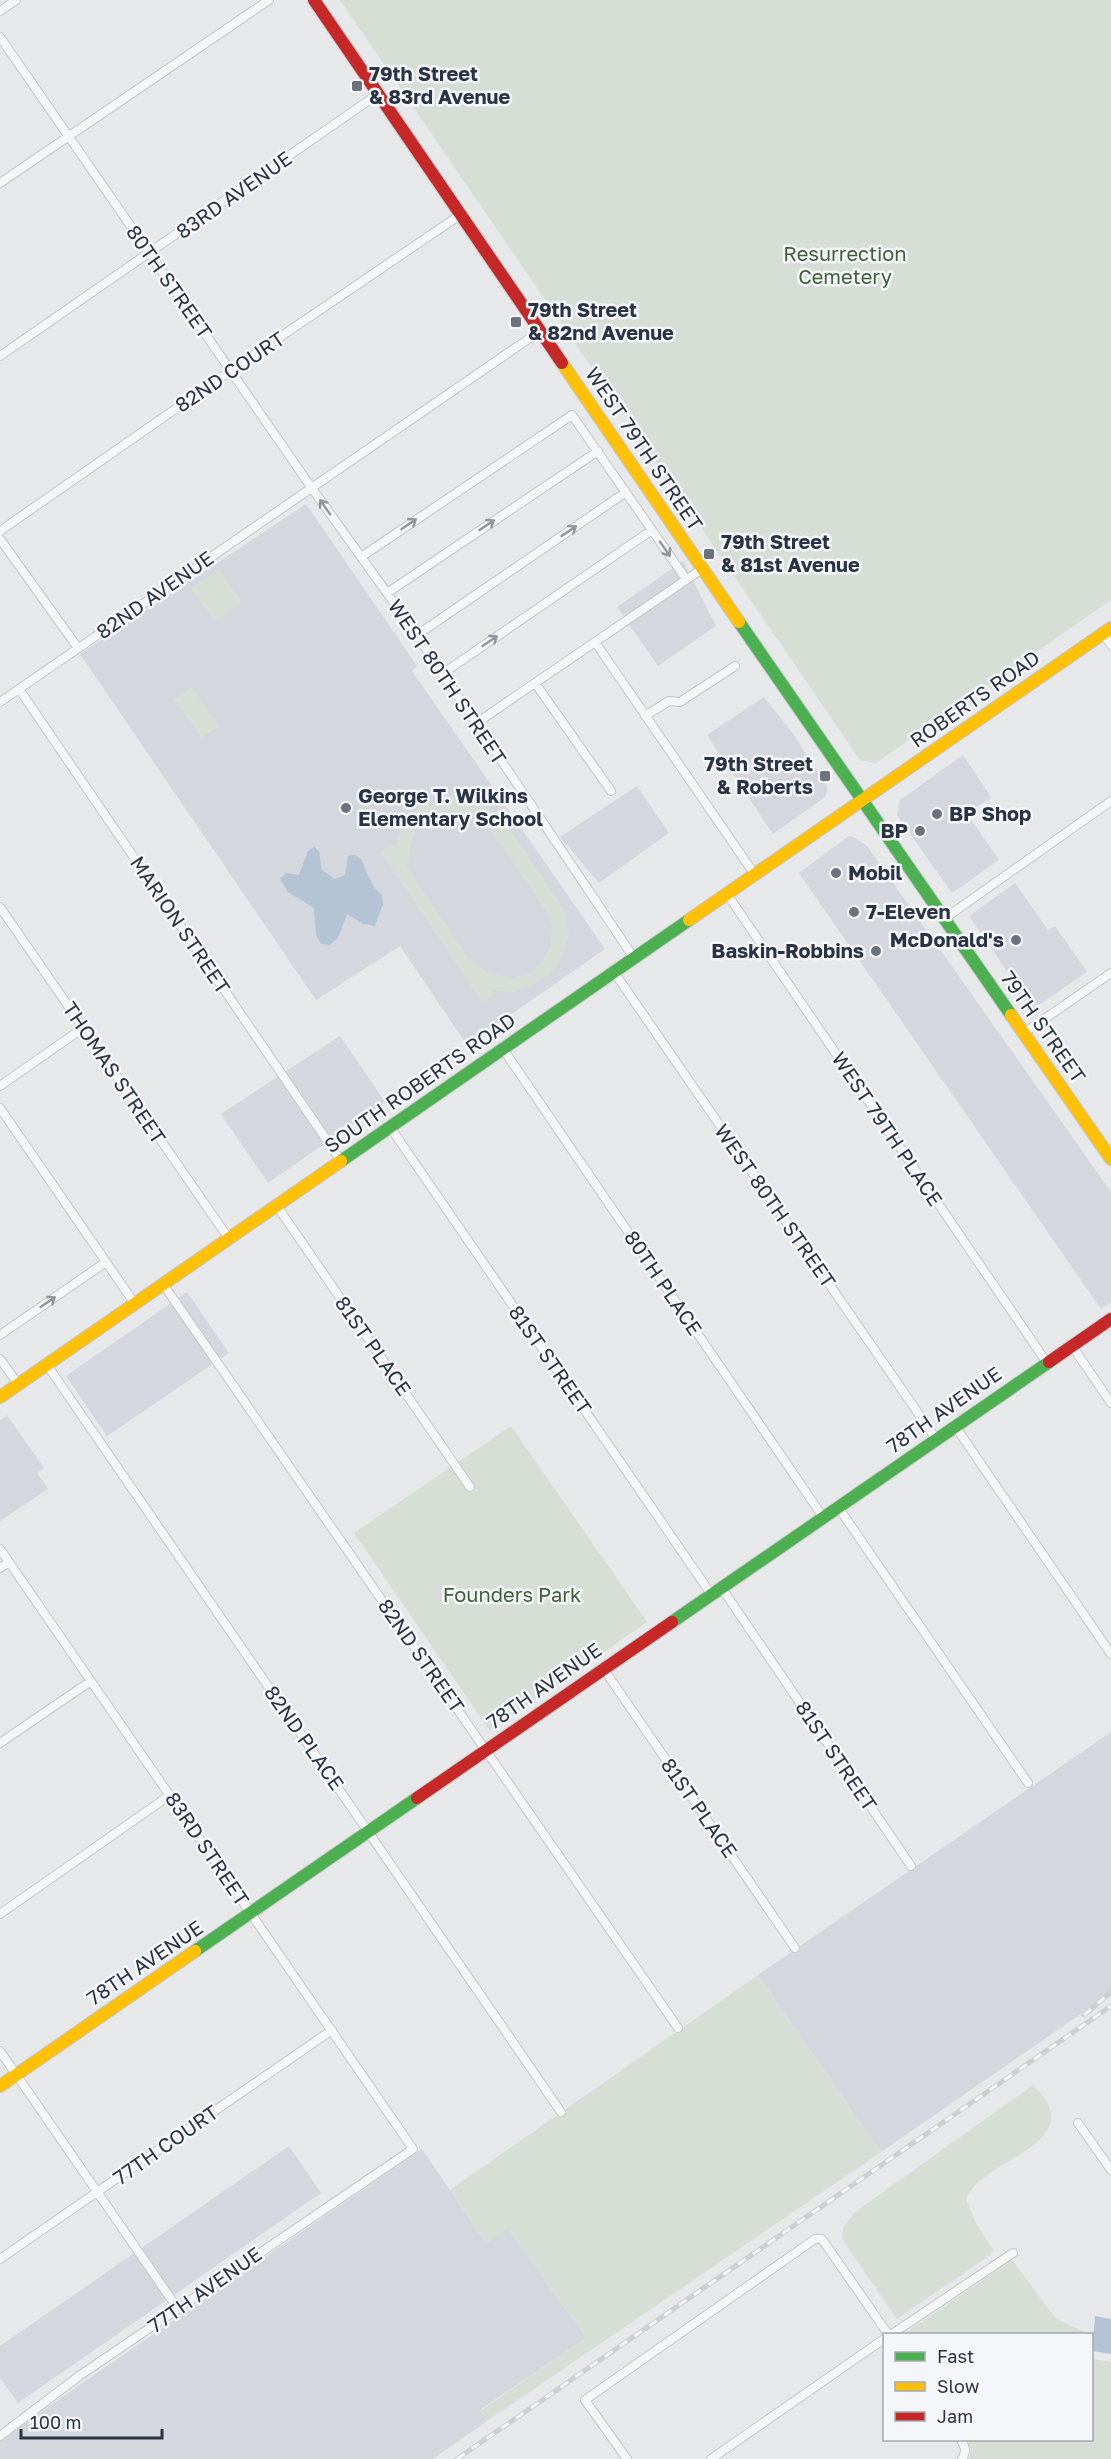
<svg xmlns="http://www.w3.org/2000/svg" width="1111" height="2459" font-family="'Golos Text',sans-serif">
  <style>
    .built { fill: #d4d7dd }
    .green { fill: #d6ded6; fill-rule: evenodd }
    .water { fill: #b4c4d5 }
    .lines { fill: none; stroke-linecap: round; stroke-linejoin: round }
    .street-casing { stroke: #c4c6c8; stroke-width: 10 }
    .fast-casing { stroke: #c4c6c8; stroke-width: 14 }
    .slow-casing { stroke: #c4c6c8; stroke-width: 14 }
    .jam-casing { stroke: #c4c6c8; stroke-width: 14 }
    .street { stroke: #f5f6f7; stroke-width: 8 }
    .fast { stroke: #4caf50; stroke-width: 12 }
    .slow { stroke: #ffc107; stroke-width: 12 }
    .jam { stroke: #c62828; stroke-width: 12 }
    .rail-casing { stroke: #cecfd2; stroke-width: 5 }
    .rail { stroke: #f4f6f9; stroke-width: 3; stroke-dasharray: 9; stroke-linecap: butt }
    .oneway { stroke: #90959e }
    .poi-dot { fill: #6c737f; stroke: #f4f6f9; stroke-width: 2 }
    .labels { text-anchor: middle; stroke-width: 5; stroke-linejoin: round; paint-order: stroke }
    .poi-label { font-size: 20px; font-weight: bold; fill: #2b3445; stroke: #f4f6f9; text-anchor: start }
    .street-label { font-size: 20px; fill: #2b3445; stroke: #f4f6f9 }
    .park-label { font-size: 20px; fill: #3f6138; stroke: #f4f6f9 }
  </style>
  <rect width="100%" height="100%" fill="#e6e8ea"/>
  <!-- built -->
  <path class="built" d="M306,504L417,666L412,671L605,949L467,1045L400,946L316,1000L80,654Z
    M683,561L716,626L658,666L617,607Z
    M764,697L794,735L828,788L825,797L773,834L707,735Z
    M963,755L991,797L967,814L999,860L952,893L897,815L900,800Z
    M637,786L669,833L599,883L560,837Z
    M849,836L854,837L867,846L1111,1192V1302L1101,1309L799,873Z
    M1015,883L1048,930L1055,926L1087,972L1033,1009L969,916Z
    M340,1036L385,1102L268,1183L221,1114Z
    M187,1292L229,1353L107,1436L66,1376Z
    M7,1415L44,1468L37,1473L48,1489L0,1521V1420Z
    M1111,1732V1993L881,2152L758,1975Z
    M289,2146L321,2193L18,2403L0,2378V2346Z
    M422,2149L486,2243L507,2228L586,2338L480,2410L487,2421L433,2459H0V2440Z"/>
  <!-- green -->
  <path class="green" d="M340,0H1111V600L876,763L860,760Z
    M219,569L241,601L240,604L216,621L213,620L191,588Z
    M192,687L219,726L201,738L174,699Z
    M455,795L472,798L500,814L566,912L569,936L562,957L550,974L531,986L511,993L492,990L494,995L483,1003L380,852L392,844L396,848C398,811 424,802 455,795ZM449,812L471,814L488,827L545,909L552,926L550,946L542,962L528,974L512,978L488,973L470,960L407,867L413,836L427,819Z
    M511,1426L647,1622L490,1731L354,1533Z
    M758,1975L881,2152L487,2421L480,2411L586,2338L507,2229L486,2243L450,2190Z
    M1033,2085C1094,2145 982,2157 966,2199L975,2221L993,2250L990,2255L897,2319L842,2239L843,2228L855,2212Z
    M1012,2260L1056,2319L1089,2334H904Z
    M1092,2359L1111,2362V2459H969L971,2449L967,2440H1092Z"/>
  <!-- water -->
  <path class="water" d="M314,847L319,851L322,870L335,879L345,875L348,856L355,855L361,859L373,886L382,895L383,904L375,926L363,924L347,914L338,938L330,945L321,944L316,935L314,908L288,892L280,879L286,873L299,875L308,851Z
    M1095,2316L1111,2319V2354L1092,2351Z"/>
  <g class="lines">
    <defs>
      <path id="street" d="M0,11L16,0
        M0,37L311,487L417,635L634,958
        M0,183L269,0
        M0,356L378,94
        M0,531L230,371L460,215
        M0,539L78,648
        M361,557L572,415L686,579
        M387,593L598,451
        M1103,633L1111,645
        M417,635L626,492
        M595,642L755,875
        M442,674L652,530
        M535,683L611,791
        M19,689L341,1161
        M0,702L540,331
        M645,716L669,701L680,702L735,666
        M475,724L702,569
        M727,894L1047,1363
        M0,907L229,1239
        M944,919L1111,801
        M614,972L936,1439
        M1024,1033L1111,973
        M503,1049L823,1517
        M0,1086L83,1028
        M0,1108L135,1304
        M390,1127L711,1594
        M277,1206L470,1487
        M163,1284L678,2028
        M0,1335L106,1262
        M1072,1346L1111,1403
        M0,1359L18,1384
        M47,1365L561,2112
        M955,1426L1111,1654
        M838,1507L1028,1783
        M0,1549L413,2149L79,2376L0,2436
        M0,1568L9,1562
        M721,1587L911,1866
        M603,1668L795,1948
        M0,1743L91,1681
        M0,1914L170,1795
        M0,2051L178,2309
        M1078,2123L1111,2170
        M0,2259L332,2030
        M892,2334L1013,2253
        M961,2440C965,2447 967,2452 962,2459
        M627,2459L585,2400L815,2239H822L826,2245L888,2334
        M711,2459L884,2339"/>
      <path id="fast" d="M739,622L1011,1015
        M341,1161L689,920
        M672,1622L1049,1362
        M195,1951L417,1798"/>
      <path id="slow" d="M562,363L739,622
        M689,920L1111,628
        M1011,1015L1111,1159
        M0,1397L341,1161
        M0,2086L195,1951"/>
      <path id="jam" d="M314,0L562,363
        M1049,1362L1111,1319
        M417,1798L672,1622"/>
    </defs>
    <!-- street casing -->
    <use href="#street" class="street-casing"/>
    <!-- fast casing -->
    <use href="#fast" class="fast-casing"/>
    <!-- slow casing -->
    <use href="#slow" class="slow-casing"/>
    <!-- jam casing -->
    <use href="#jam" class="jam-casing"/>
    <!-- street -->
    <use href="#street" class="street"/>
    <!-- fast -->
    <use href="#fast" class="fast"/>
    <!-- slow -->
    <use href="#slow" class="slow"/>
    <!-- jam -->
    <use href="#jam" class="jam"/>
    <defs>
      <path id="rail" d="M1084,2015L1111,1992
        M457,2459L1111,2006"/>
    </defs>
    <!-- rail casing -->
    <use href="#rail" class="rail-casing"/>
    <!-- rail -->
    <use href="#rail" class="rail"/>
  </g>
  <!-- one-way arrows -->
  <defs><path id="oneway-shaft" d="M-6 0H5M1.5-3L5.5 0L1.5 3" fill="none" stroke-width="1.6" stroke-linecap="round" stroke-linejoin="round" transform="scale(1.5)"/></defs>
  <g class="oneway">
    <use href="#oneway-shaft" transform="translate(325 507) rotate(-125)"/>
    <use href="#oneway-shaft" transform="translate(409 524) rotate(-34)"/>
    <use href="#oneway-shaft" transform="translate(487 525) rotate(-34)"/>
    <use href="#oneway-shaft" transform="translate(569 531) rotate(-34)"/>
    <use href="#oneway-shaft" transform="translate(665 549) rotate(55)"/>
    <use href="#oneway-shaft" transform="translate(490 641) rotate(-34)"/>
    <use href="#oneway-shaft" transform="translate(48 1302) rotate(-34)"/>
  </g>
  <!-- markers -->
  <g class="poi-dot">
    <rect x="351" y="80" width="12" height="12" rx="3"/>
    <rect x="510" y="316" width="12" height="12" rx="3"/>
    <rect x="703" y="548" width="12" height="12" rx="3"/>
    <rect x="819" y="770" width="12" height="12" rx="3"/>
    <circle cx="346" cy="808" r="6"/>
    <circle cx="937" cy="814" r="6"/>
    <circle cx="920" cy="831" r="6"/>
    <circle cx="836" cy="873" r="6"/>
    <circle cx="854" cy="912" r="6"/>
    <circle cx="1016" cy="940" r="6"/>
    <circle cx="876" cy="951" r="6"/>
  </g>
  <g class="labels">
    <!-- poi labels -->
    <g class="poi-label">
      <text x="369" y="81">79th Street<tspan x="369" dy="23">&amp; 83rd Avenue</tspan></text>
      <text x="528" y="317">79th Street<tspan x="528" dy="23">&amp; 82nd Avenue</tspan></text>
      <text x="721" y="549">79th Street<tspan x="721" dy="23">&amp; 81st Avenue</tspan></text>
      <text x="813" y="771" text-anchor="end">79th Street<tspan x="813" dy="23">&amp; Roberts</tspan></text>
      <text x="358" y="803">George T. Wilkins<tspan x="358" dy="23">Elementary School</tspan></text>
      <text x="949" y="821">BP Shop</text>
      <text x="908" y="838" text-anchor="end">BP</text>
      <text x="848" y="880">Mobil</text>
      <text x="866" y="919">7-Eleven</text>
      <text x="1004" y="947" text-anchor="end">McDonald's</text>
      <text x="864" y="958" text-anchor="end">Baskin-Robbins</text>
    </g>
    <!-- street labels -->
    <g class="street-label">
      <text transform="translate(234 195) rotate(-35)" y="7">83RD AVENUE</text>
      <text transform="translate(169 282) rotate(55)" y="7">80TH STREET</text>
      <text transform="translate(230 372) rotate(-34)" y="7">82ND COURT</text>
      <text transform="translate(644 449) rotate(56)" y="7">WEST 79TH STREET</text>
      <text transform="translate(155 595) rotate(-35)" y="7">82ND AVENUE</text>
      <text transform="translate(447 682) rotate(56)" y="7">WEST 80TH STREET</text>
      <text transform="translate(975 699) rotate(-35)" y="7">ROBERTS ROAD</text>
      <text transform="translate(180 925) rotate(56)" y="7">MARION STREET</text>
      <text transform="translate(1043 1027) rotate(55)" y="7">79TH STREET</text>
      <text transform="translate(114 1073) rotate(56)" y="7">THOMAS STREET</text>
      <text transform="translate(420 1083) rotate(-35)" y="7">SOUTH ROBERTS ROAD</text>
      <text transform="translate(887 1129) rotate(56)" y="7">WEST 79TH PLACE</text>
      <text transform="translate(775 1206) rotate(55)" y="7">WEST 80TH STREET</text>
      <text transform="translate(663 1283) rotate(56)" y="7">80TH PLACE</text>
      <text transform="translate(373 1346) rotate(55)" y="7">81ST PLACE</text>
      <text transform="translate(550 1360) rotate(55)" y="7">81ST STREET</text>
      <text transform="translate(944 1410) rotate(-35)" y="7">78TH AVENUE</text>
      <text transform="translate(421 1656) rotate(55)" y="7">82ND STREET</text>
      <text transform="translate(544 1686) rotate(-35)" y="7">78TH AVENUE</text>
      <text transform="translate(304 1738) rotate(55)" y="7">82ND PLACE</text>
      <text transform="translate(836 1756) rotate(56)" y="7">81ST STREET</text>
      <text transform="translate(699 1808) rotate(55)" y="7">81ST PLACE</text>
      <text transform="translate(207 1849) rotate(56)" y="7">83RD STREET</text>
      <text transform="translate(145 1963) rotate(-34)" y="7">78TH AVENUE</text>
      <text transform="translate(166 2145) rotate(-35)" y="7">77TH COURT</text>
      <text transform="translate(205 2290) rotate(-35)" y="7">77TH AVENUE</text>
    </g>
    <!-- park labels -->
    <g class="park-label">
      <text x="845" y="261">Resurrection<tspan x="845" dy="23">Cemetery</tspan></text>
      <text x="512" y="1602">Founders Park</text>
    </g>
  </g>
  <!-- legend -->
  <rect x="883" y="2333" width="210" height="108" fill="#f4f6f9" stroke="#a4a8b1" stroke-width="1.5"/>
  <rect x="895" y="2352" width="30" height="9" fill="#4caf50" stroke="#a4a8b1" stroke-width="1.5"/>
  <text x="937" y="2363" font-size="18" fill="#2b3445">Fast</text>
  <rect x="895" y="2382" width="30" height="9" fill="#ffc107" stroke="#a4a8b1" stroke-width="1.5"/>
  <text x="937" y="2393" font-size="18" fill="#2b3445">Slow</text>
  <rect x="895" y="2412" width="30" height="9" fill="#c62828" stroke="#a4a8b1" stroke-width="1.5"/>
  <text x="937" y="2423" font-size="18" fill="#2b3445">Jam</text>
  <!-- scale -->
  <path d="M21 2429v9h141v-9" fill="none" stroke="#2b3445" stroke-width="3"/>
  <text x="30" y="2429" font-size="18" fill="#2b3445" stroke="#f4f6f9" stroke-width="4.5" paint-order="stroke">100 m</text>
</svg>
